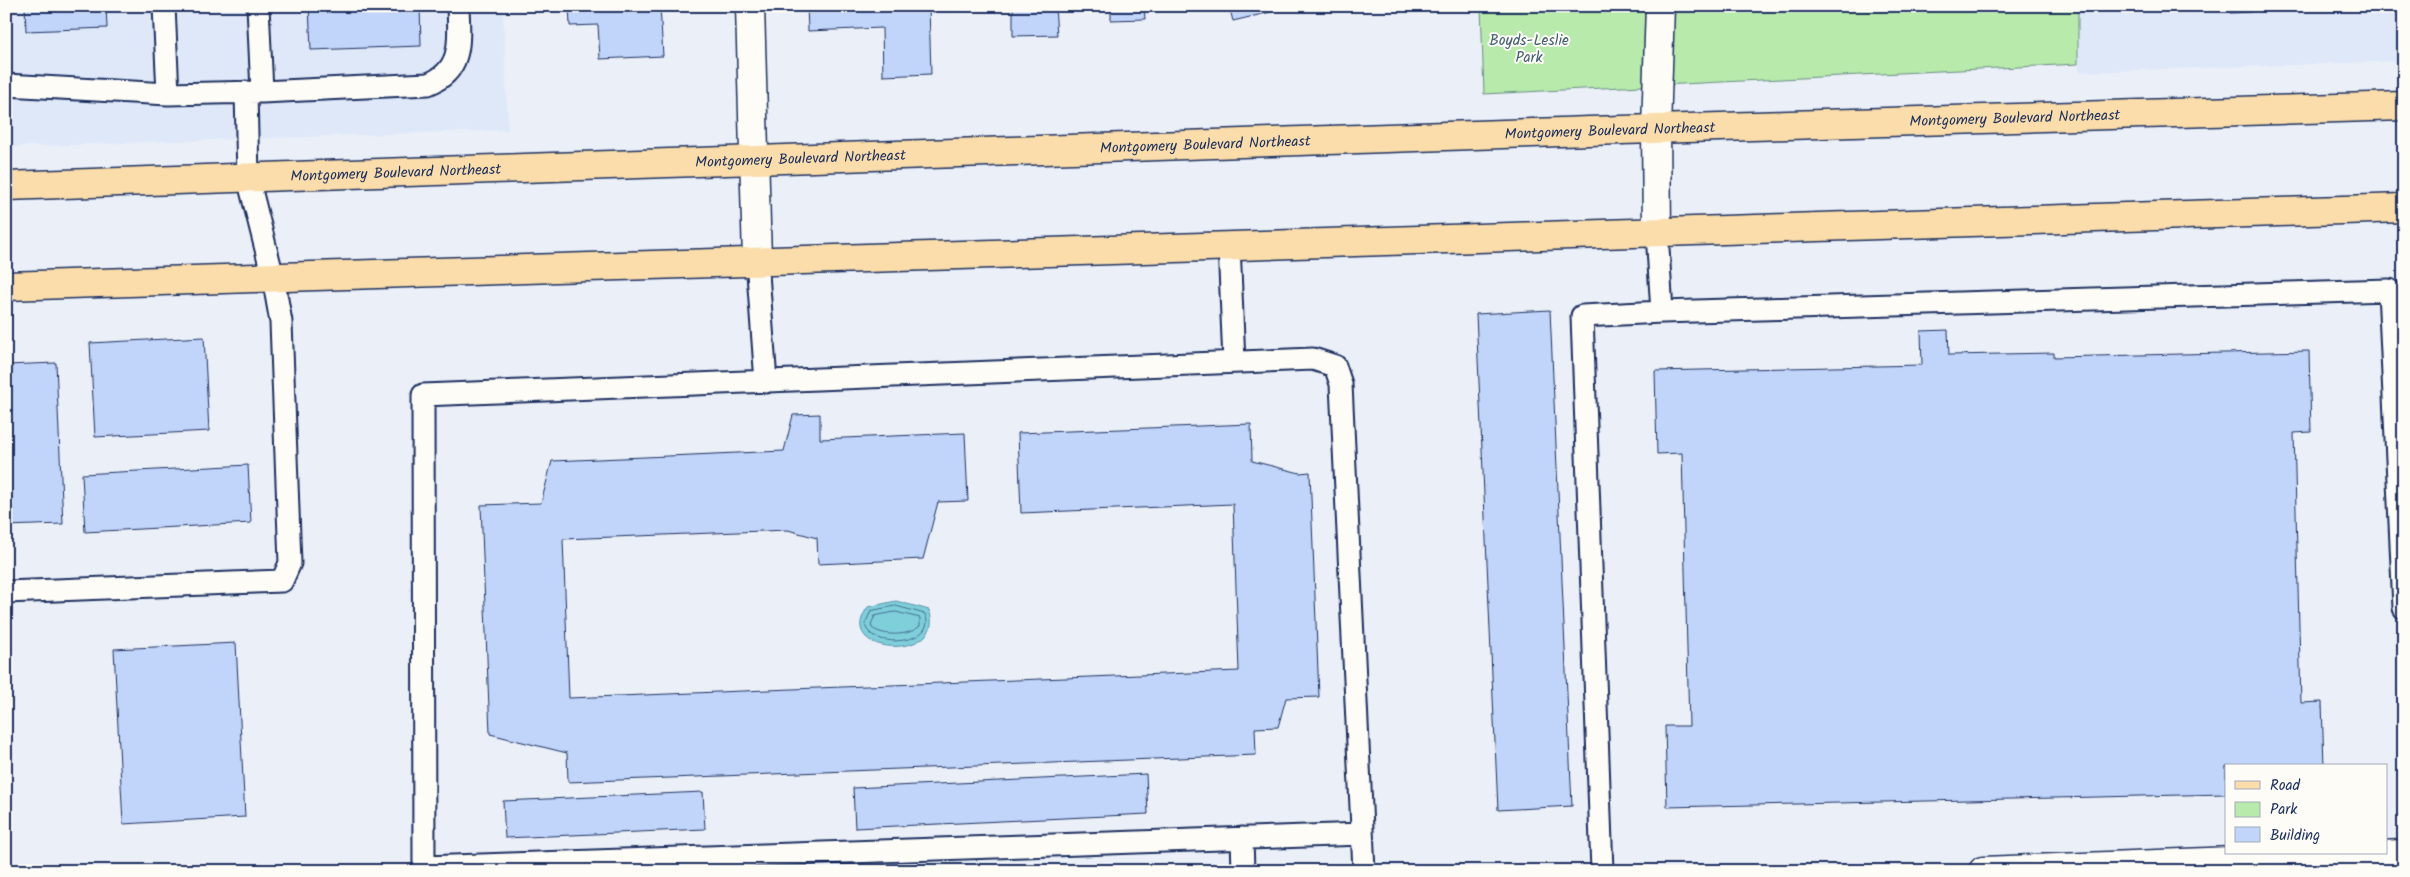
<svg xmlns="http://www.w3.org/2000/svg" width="2410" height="877" font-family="Kalam,sans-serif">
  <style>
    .built { fill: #dee8f9 }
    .green { fill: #b7eaab; stroke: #698c84 }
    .water { fill: #7fcfdb; stroke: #578fa9 }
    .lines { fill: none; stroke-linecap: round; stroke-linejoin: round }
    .shore { stroke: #436f90; stroke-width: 1 }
    .building { fill: #c1d5fa; stroke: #1b2f5e }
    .service-casing { stroke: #1b2f5e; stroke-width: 25 }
    .minor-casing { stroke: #1b2f5e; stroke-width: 31 }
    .primary-casing { stroke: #1b2f5e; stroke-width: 31 }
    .service { stroke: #fdfcf7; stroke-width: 21 }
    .minor { stroke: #fdfcf7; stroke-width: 28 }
    .primary { stroke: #faddab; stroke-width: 28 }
    .labels { text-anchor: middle; stroke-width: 4; stroke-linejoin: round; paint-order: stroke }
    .park-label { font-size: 15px; fill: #425e71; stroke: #fdfcf7 }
    .street-label { font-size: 15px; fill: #1b2f5e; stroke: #fdfcf7 }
  </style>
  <rect width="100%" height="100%" fill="#ebf0f8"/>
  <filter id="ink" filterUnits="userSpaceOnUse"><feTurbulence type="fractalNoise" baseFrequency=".02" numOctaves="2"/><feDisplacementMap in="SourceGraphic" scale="10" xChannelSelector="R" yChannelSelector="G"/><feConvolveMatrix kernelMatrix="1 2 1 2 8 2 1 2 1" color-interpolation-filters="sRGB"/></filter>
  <g filter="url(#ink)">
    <!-- built -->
    <path class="built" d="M6,6H503L508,130L6,147Z
      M2078,6H2404V61L2079,72Z"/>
    <!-- green -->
    <path class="green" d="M1481,6H2078V64L1484,94Z"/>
    <!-- water -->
    <path class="water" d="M896,601L929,610C949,661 831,657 868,607Z"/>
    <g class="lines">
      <!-- shore -->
      <path class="shore" d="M896,606L925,614C939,644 870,651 865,624L871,611Z
        M896,612L920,618V626C910,636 884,637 872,628L871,624L875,616Z"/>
    </g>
    <!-- building -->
    <path class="building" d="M25,6H106L107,28L26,31Z
      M309,6H420L421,46L311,50Z
      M569,6H660L663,56L600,59L598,25L570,26Z
      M807,6H929L931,74L883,76L882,28L808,31Z
      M943,6H1055L1057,35L1013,36V8L944,11Z
      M1111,6H1144L1145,19L1111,20Z
      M1229,6H1296L1233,21Z
      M2230,6H2252V12L2230,13Z
      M1550,310L1572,806L1498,810L1476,314Z
      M1948,330L1949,355L2054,353V357L2309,351L2311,432L2294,433L2301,703L2322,702L2324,766H2226V794L1667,807L1665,726H1689L1682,453L1657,454L1655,371L1922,365L1921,331Z
      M204,337L209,431L95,437L90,343Z
      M56,363L63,524L6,526V365Z
      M820,414V439L965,433L968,501L938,502L923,559L818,564L817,538L788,530L563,539L569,698L1239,671L1233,504L1021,513L1018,433L1251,424L1252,461L1300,473L1310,472L1319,697L1286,698L1278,727L1255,728L1256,755L568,782L567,753L490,734L481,505L541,503L552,461L784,451L793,415Z
      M248,465L251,523L85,532L82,474Z
      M236,643L245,817L123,824L114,649Z
      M1146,774L1148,814L855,828L853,788Z
      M703,792L705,829L505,838L503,801Z"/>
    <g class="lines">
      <defs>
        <path id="service" d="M164,6L168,94L260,92
          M258,6L262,92L428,84C464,71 459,38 458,6
          M6,85L168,94
          M1657,232L1662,312L2389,290L2404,608
          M1229,245L1234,362
          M757,260L766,382
          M6,592L282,581L290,563L281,322L273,277L248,178L246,92
          M1242,838L1243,871
          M424,867L1362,834
          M424,871L423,395L1313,359L1335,366L1341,384L1364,871
          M1602,871L1582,316L1662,312"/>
        <path id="minor" d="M750,6L757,260
          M1657,232L1656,129L1660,6
          M1983,871L2404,854"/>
        <g id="primary">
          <path id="s1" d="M6,186L1589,131L2404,106"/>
          <path d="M6,286L2404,208"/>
        </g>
      </defs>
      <!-- service casing -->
      <use href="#service" class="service-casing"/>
      <!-- minor casing -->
      <use href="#minor" class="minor-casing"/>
      <!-- primary casing -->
      <use href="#primary" class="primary-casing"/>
      <!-- service -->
      <use href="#service" class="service"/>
      <!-- minor -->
      <use href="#minor" class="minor"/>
      <!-- primary -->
      <use href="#primary" class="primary"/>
    </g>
  </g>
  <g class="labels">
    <!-- park labels -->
    <g class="park-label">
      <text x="1529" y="45">Boyds-Leslie<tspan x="1529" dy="17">Park</tspan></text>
    </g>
    <!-- street labels -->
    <g class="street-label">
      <text dy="5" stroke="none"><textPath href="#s1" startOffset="2010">Montgomery Boulevard Northeast</textPath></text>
      <text dy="5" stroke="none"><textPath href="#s1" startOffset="1605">Montgomery Boulevard Northeast</textPath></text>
      <text dy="5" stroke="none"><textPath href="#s1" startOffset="1200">Montgomery Boulevard Northeast</textPath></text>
      <text dy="5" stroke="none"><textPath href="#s1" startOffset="795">Montgomery Boulevard Northeast</textPath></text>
      <text dy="5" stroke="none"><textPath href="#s1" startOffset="390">Montgomery Boulevard Northeast</textPath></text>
    </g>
  </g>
  <!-- margin -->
  <rect width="2410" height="877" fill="none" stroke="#fdfcf7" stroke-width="25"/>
  <rect x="12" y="12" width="2385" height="852" fill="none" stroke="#1b2f5e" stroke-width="2" filter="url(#ink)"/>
  <!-- legend -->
  <rect x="2225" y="764" width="162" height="90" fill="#fdfcf7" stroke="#a3aaba"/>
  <rect x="2235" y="781" width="25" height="8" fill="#faddab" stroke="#a3aaba"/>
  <text x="2270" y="790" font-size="15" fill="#1b2f5e">Road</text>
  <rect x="2235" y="802" width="25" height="15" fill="#b7eaab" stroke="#a3aaba"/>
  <text x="2270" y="814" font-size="15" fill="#1b2f5e">Park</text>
  <rect x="2235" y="827" width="25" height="15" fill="#c1d5fa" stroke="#a3aaba"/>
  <text x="2270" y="840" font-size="15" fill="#1b2f5e">Building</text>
</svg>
